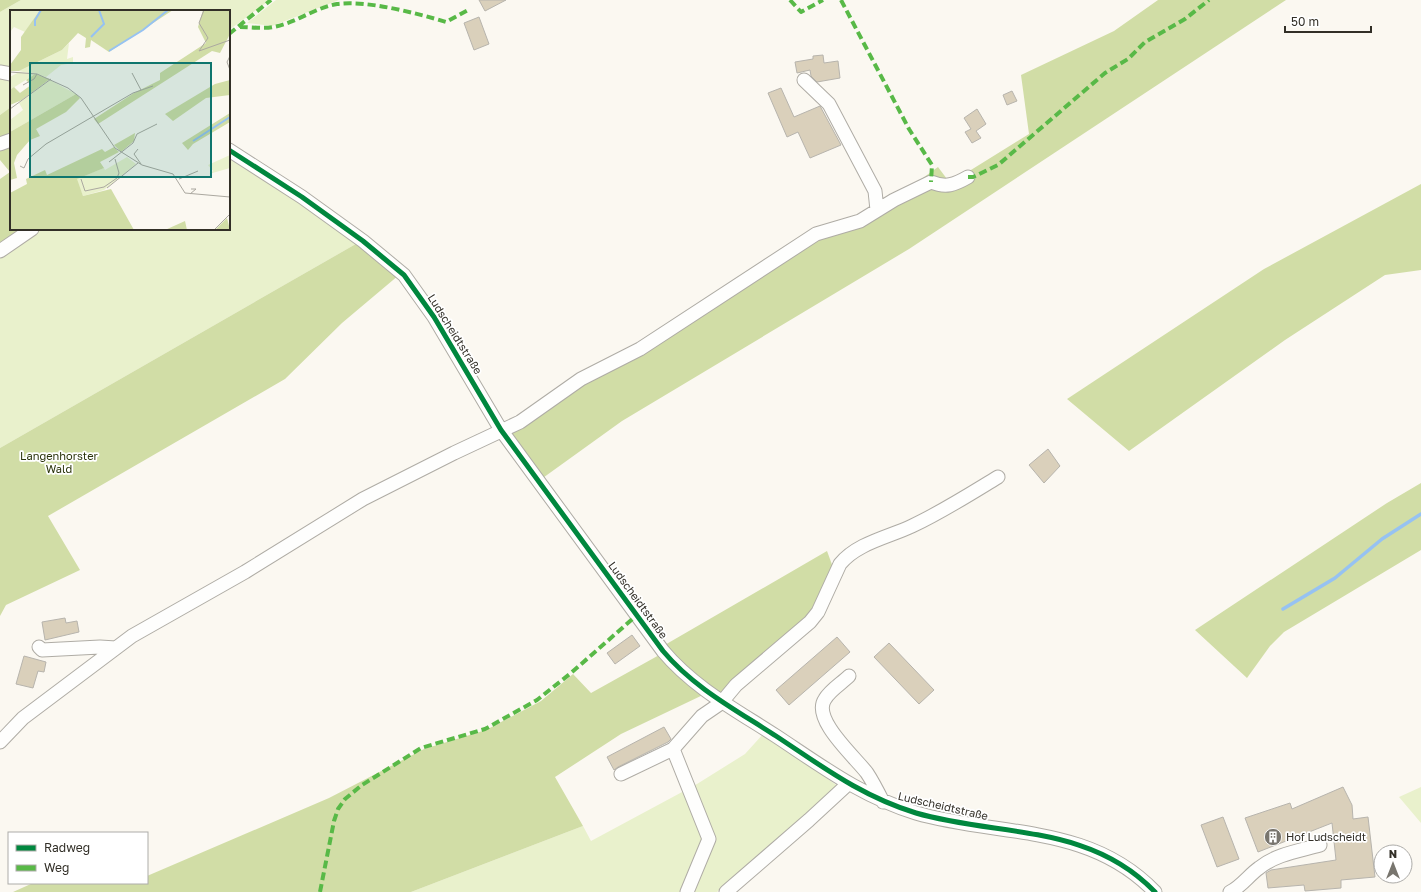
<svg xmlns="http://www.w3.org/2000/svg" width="1421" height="892" font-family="'Golos Text',sans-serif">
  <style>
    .green { fill: #e9f1cc }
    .forest { fill: #d1dda6 }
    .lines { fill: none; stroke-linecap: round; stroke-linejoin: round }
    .stream { stroke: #96c2f2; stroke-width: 3.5 }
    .building { fill: #dad0bb; stroke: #b7b4ad }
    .minor-casing { stroke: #afaca5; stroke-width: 15 }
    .minor { stroke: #fefefd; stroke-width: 13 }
    .quiet { stroke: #58b947; stroke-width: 4; stroke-dasharray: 8 4; stroke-linecap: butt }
    .cycleway-casing { stroke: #fff; stroke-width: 8 }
    .cycleway { stroke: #00873e; stroke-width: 5 }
    .labels { text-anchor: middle; stroke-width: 3.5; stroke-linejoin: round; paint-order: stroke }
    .street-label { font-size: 11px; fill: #322f27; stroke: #fff }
    .park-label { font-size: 11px; fill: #2b340c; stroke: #fff }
    .poi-label { font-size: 11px; fill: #322f27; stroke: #fff; text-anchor: start }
    .inset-river { fill: none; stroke: #96c2f2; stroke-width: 2 }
    .inset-road { fill: none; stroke: #aba8a0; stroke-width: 1 }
    .view { fill: #0f766e; fill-opacity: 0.15; stroke: #0f766e; stroke-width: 2 }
    .inset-edge { fill: none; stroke: #322f27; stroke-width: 2 }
  </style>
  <rect width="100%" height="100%" fill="#fbf8f1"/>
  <!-- green -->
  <path class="green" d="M21,0H270L229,30V11H11V72L0,70V12Z
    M276,0H339L272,26L247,23Z
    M0,77L11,79V107L0,115Z
    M229,155L361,241L0,448V255L38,229H229Z
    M764,733L839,787L717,892H411L583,826L591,841L697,784L745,754Z
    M1421,787V823L1399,797Z"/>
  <!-- forest -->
  <path class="forest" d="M0,0H21L0,12Z
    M1158,0H1286L909,249L622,421L540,480L506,434L817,236L861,223L938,167L950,183L1029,134L1021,75L1114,31Z
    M11,107V229H26L0,247V179L10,172L0,160V115Z
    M1421,184V270L1385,275L1285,340L1129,451L1067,399L1264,269Z
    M361,241L399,275L342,323L285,379L48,516L80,570L6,605L0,616V448Z
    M1421,483V550L1284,632L1270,646L1247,678L1195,630L1387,503Z
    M827,551L834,570L816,611L722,698L663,646Z
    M661,654L705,694L621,734L555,777L583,826L411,892H13L33,883H147V876L329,798L424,749L486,730L541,701L573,674L591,693Z"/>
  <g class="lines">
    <!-- stream -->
    <path class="stream" d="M1283,609L1335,578L1382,539L1421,514"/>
  </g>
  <!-- building -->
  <path class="building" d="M479,0H506L485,11Z
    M479,17L489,44L474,50L464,23Z
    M823,55L824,63L838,61L840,78L817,82L811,76L810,70L797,73L795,62L813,59V56Z
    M781,88L794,117L820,106L841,145L810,158L798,132L787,137L768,93Z
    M1012,91L1017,101L1007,105L1003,95Z
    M977,109L986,124L976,131L981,138L972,143L965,132L971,129L964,118Z
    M1048,449L1060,466L1044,483L1029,465Z
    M65,618L66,623L77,621L79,632L45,640L42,622Z
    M632,635L640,646L615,664L607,653Z
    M837,637L850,652L789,705L776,690Z
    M889,643L934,690L919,704L874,657Z
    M24,656L46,662L44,672L38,671L33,688L16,684Z
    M664,727L671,739L668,742L618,767L614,770L607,757Z
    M1343,787L1352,805L1353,819L1368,817L1375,877L1341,880V888L1305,891L1304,885L1268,888L1266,873L1271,870L1336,860L1332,823L1258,852L1245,818L1290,803L1292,809Z
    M1223,817L1239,859L1217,867L1201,825Z"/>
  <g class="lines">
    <defs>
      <path id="minor" d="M0,72L11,74
        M804,80L829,104L875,191L877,210
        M0,144L11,140
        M229,150L302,197L363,241L404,275L434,317L501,430L663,651C694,688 736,710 776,736C823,767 861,796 916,813C999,837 1089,823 1155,892
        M0,251L32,229
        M39,647L42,650L100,647L116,648
        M849,676C842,683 830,690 825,699C811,719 856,758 867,773C873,782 878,792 883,802
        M0,742L23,718L132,636L245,572L363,499L454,453L520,422L581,379L640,349L816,234L860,221L894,200L931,182C946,188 954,185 968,177
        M673,749L709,839L687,892
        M621,774L673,749L702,716L721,703L736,685L810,622L818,612L840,564C857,543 889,537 912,526C942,512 970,494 998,477
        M726,892L809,820L848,784
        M1230,892C1241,887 1249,875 1259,868C1276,854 1299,851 1320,845"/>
    </defs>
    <!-- minor casing -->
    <use href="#minor" class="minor-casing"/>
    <!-- minor -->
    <use href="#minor" class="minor"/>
    <!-- quiet -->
    <path class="quiet" d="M790,0L801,12L823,0
      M841,0L909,129L932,165L931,182
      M240,27C250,27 263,29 273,27C296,23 314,8 337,4C367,0 416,13 446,22L470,9
      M229,34L271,0
      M968,177H973L998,165L1105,73L1128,59L1145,42L1185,19L1209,0
      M320,892L334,821L338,809L345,799L362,785L421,748L485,729L537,700L571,673L637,615"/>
    <defs>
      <path id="cycleway" d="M229,150L302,197L363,241L404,275L434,317L501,430L663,651C694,688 736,710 776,736C823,767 861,796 916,813C999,837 1089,823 1155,892"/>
    </defs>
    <!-- cycleway casing -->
    <use href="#cycleway" class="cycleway-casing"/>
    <!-- cycleway -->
    <use href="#cycleway" class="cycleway"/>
  </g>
  <!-- icons -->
  <defs>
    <symbol id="building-disc" viewBox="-11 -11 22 22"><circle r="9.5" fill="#78756e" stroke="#fff"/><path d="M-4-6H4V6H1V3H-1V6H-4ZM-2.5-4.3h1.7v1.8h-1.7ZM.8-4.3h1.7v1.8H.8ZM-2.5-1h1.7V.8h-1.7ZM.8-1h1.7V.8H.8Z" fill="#fff"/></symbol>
  </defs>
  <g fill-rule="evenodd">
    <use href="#building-disc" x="1263" y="827" width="20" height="20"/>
  </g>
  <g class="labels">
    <!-- street labels -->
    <g class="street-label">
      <text transform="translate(455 334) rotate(58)" y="4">Ludscheidtstraße</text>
      <text transform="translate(638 600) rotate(54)" y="4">Ludscheidtstraße</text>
      <text transform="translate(943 806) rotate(13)" y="4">Ludscheidtstraße</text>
    </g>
    <!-- park labels -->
    <g class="park-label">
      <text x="59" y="460">Langenhorster<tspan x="59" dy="13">Wald</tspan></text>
    </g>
    <!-- poi labels -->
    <g class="poi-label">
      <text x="1286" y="841">Hof Ludscheidt</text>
    </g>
  </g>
  <!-- overview -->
  <g transform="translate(10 10)">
    <rect width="220" height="220" fill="#fbf8f1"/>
    <path d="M0,0H30L15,22L4,17L0,22ZM59,33L57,49L63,47V53L51,55L36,67L9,61L52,40ZM9,62L25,64L0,80V67ZM40,70L66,84L0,122V110L13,100L9,93ZM220,145V158L199,164L203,161L198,155ZM117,147L126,154L94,180L73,186L66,169L94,158L95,160Z" fill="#e9f1cc"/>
    <path d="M30,0H163L99,42L81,30L80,37L75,38L76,28L68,23L52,40L9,61H0V55L11,40V27ZM193,0H220V24L210,43L202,41L88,114L84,109L124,83L150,70V63L196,33L188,17ZM25,64L40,69L12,90L0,95V80L4,77L10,83L21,75L16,70ZM220,70V85L196,88L163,111L155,104L205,74ZM66,84L70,88L56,102L26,119L30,126L20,130L7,145L4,153L7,168L0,170V122ZM220,103V112L183,134L178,140L172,133ZM125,123L124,131L111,142L104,135ZM104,137L109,142L90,152L94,158L67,169L73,186L101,179L124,220H0V183L17,174L16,169L35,160L37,165L92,139L95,142ZM217,208L220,220H205ZM175,211L177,220H155Z" fill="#d1dda6"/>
    <path class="inset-river" d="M25,16V10L31,0M81,27L94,14L89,0M99,41L133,20L158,0M183,131L220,107"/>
    <path class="inset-road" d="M189,41L198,28L189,13L194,0M189,41L220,30M220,46L217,52L220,60M0,62L27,64L58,78L71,88L105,138L132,155L163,164L175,183L220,187M122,63L131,80M13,75L24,69L27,64M0,99L41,69M128,139L124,144L131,154M99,152L123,133L127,124L147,114M10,156L14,158L18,149L36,134L123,83L143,76M71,169L75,181L94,177L107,168L109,163L105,149M169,169L188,161M97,178L128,153M180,184L186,179H181M204,220L220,204"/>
    <path class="view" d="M20,53H201V167H20Z"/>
    <rect width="220" height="220" class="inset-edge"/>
  </g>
  <!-- legend -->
  <rect x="8" y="832" width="140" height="52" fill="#ffffff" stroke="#adaca9"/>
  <rect x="16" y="845" width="20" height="6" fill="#00873e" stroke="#adaca9"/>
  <text x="44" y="852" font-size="12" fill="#322f27">Radweg</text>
  <rect x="16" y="865" width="20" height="6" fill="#58b947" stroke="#adaca9"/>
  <text x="44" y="872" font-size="12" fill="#322f27">Weg</text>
  <!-- north arrow -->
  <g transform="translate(1393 864)"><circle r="19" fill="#ffffff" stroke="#adaca9"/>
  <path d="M0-3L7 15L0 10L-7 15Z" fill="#78756e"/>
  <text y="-6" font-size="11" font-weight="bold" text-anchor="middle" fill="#322f27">N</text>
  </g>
  <!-- scale -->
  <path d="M1285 26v6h86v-6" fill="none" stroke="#322f27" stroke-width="2"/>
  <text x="1291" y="26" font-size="12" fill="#322f27" stroke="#ffffff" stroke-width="3" paint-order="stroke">50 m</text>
</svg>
